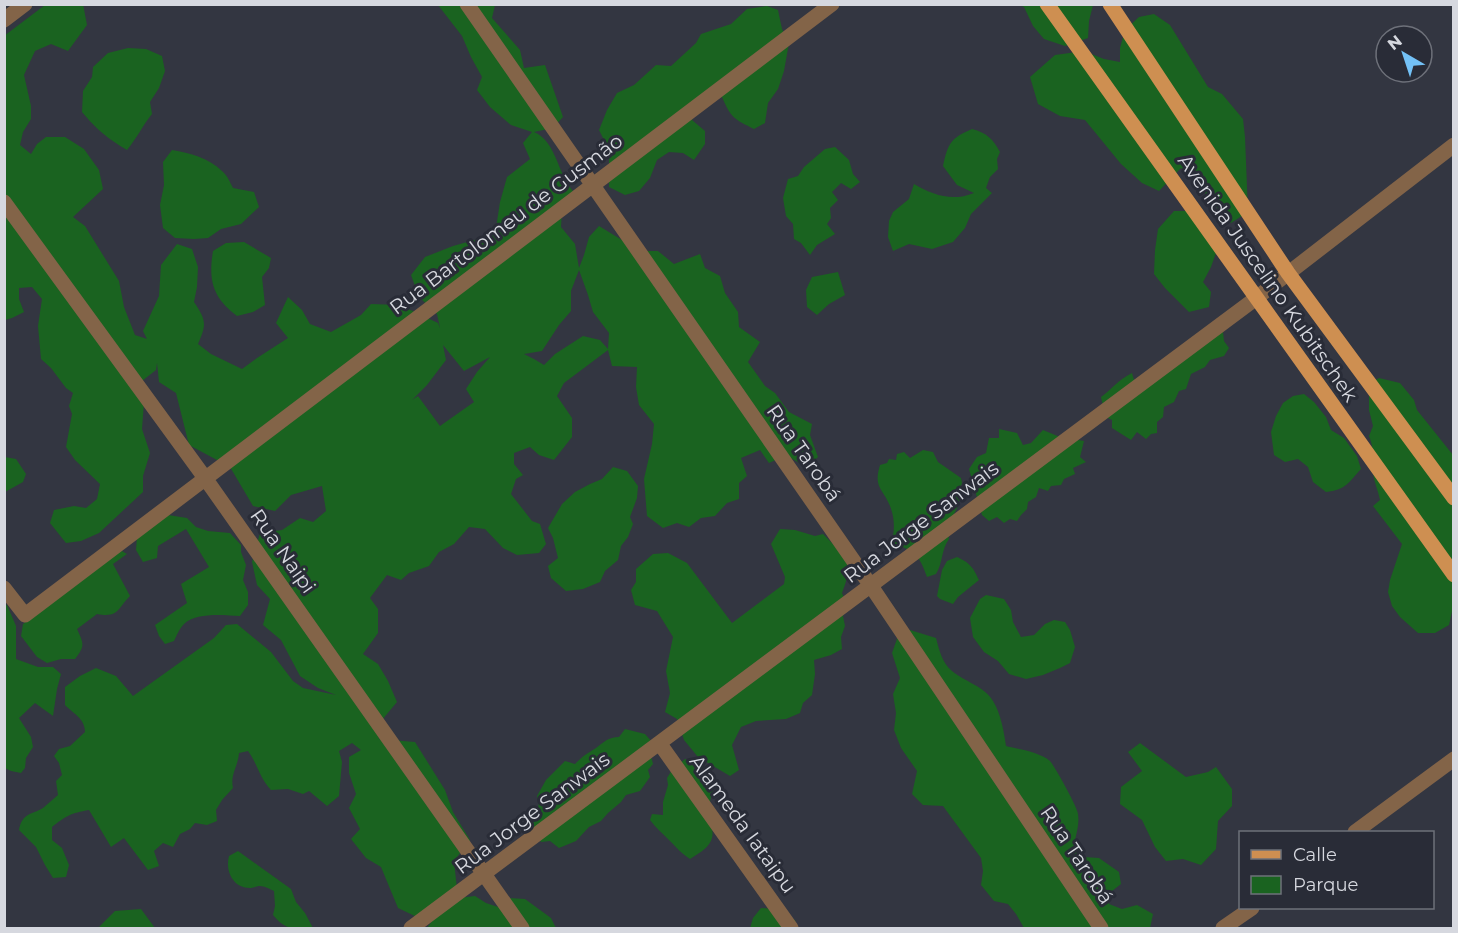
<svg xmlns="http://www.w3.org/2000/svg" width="1458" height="933" font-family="Montserrat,sans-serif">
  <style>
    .green { fill: #1a6320; fill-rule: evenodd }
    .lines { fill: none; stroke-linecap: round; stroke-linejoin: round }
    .minor { stroke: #836448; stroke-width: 15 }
    .primary { stroke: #ce8f51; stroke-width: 15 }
    .labels { text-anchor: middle; stroke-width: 6; stroke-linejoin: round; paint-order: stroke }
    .street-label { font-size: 20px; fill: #d6d8df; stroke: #292c37 }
  </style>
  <rect width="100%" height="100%" fill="#333641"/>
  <!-- green -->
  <path class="green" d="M83,4L87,25L68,51L51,44L35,51L24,75L31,106V119L23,132L20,145L31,154L37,144L46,137H65L84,149L99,170L103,189L73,217L85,226L119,281L124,307L135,335L147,339L143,331L159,296L161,265L177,244L192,249L198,267L197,287L194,302C206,320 207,324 198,344L211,354L242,369L257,358L288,338L276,323L288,297L302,310L310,324L331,332L361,315L371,304L400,305L438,323L440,328L437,314L419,297L411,275L425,257L453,246L478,239L496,228L500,202L507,177L530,159L523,143L532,132L511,125L490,107L477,90L482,77L471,57L462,36L438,5H495L492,18L520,50L524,68L545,65L563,117L553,128L534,132C552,139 557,164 566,181C569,187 574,192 578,197L562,210L561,227L575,244L579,268L584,255L589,237L599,226L640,251H658L674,264L700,254L705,268L720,276L725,293L738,312L739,327L760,342L748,362L765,386L775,393L789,412L812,424L810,435L818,457L806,467L786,455L769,463L760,450L741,458L747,476L739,483V499L727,503L715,516L701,518L689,527L677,523L663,528L647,516L644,479L652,444L654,424L639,405L636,387L637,367L612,366L608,350L564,383L557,396L572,418V437L554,460L539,455L530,447L514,453V464L523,475L516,479L511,494L532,521L540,524L546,544L539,553L517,555L503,548L485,529L469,527L454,544L439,552L429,566L409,573L401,580L387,575L370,598L378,609V633L363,654L378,664L388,681L397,702L377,726L379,739L415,742L445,790L453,812L470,840L454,861L457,889L450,899L475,896L486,903L498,907L509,898L525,899L551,918L556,928H427L432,921L419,918L398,908L381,867L366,858L351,839L360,829L349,808L356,794L349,773V757L361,750L352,743L339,751L342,762L339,796L327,806L309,791L303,794L288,789L271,790C259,777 258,765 248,751L239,753C238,767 230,774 233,788L222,800L216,810L217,821L207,825L195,823L190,829L180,834L173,847L163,843L154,851L159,866L148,870L124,838L111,847L89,810C71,813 66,816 52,827V840L62,848L69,865L66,877L53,878L45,865L36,847L19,830C22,813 31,815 43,808C48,804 53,799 58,795L56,781L62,775L59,763L54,756L59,749L70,746L85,732C85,719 74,714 65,705V687L80,676L96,668L116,676L133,696L214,638L226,625L237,624L271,652L293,681L303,688L336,695L318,688L300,676L281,640L263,625L270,599L257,585L252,562L260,533L282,530L300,518L313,522L326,511L322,486L291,495L275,511L253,506L230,467L189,445L176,393L159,382L157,363L156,370L142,381L144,402L142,429L150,453L143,476V492L99,533L81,541L66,543L50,523L54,510L74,506L86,508L97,499L100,484L75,460L66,447L72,414L69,406L73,393L66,388L51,368L41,359L38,326L42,299L32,287L19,288V299L24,312L12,318L5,320L4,36L45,5ZM579,270L588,295L593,312L609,333L608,349L600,340L583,336L555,354L544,365L534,359L524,354L542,351L559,325L571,311V291ZM443,345L464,371L490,357L477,372L466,389L474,402L440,426L418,396L412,400L427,385L446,360Z
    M1019,5H1093L1089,21L1088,38L1065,46L1044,39L1033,26L1024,7Z
    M767,6L778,10L782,29L789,43L784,71L778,89L768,103L765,123L754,129C734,119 731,118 722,97L718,96L696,111L692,120L705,131V144L694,160L683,153L669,152L657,160L650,178L639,191L625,195L609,187V150L599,130L607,110L617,93L634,85L656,65L671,66L696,43L701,34L731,24L747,9Z
    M1154,14L1170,25L1208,87L1222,94L1243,119L1245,137L1248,212L1231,223C1214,205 1200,185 1181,168L1159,191L1142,183L1121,164L1085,120L1060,116L1038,104L1030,77L1055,55L1084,51L1104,59L1120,62V48L1125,30L1139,17Z
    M128,48L146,49L162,56L165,71L159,88L150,102L152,114C143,125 137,138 127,150C107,138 97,130 82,112L83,91L92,77L93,67L108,53Z
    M972,129C987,133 993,139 1000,152L997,159L998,169L990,177L986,188L992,193L971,214L965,228L953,242L932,249L909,244L893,251L888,237L889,221L893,212L909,199L914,184C933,195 952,202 974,193L957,185L943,166C948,143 951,138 972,129Z
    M835,147L849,160L853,174L860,182L851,189L841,183L832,192L838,200L830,208L831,218L827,224L835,234L817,245L810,255L801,243L794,239L793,224L786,216L783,198L788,179L798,176L804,167L825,149Z
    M172,150C190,153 209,158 222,171C227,175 230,182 233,188L254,192L259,207L241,224L221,229L208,238L194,239L175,238L163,228L160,205L164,185L163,162Z
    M1174,211H1190L1217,250L1211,267L1203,282L1211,292L1209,307L1189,312L1165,288L1154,274L1155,250L1158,229Z
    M244,242L271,258L269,268L262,277L265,305L253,312L237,316C213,298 208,281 213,251L226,243Z
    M838,272L845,295L829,304L817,315L807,307L806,290L812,277Z
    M1213,330L1223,332L1224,341L1229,348L1224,356L1210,360L1205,367L1191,374L1186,389L1179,391L1174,402L1164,407L1163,417L1157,422V433L1151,434L1146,439L1137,432L1131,440L1112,428V420L1102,415L1103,406L1101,397C1113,388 1118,380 1132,373L1134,380Z
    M1379,378L1400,383L1414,400L1417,410L1453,455V607L1449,625L1435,633H1418L1400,617L1392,606L1388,592L1390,580L1402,544L1373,506L1380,500C1378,490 1373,480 1373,470C1373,457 1374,448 1369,436L1373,426L1369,410V397L1372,382Z
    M1304,394L1314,402L1326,417L1331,430L1344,438L1357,456L1361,469C1348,483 1346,490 1326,492L1313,482L1308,467L1298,459L1285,462L1274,455L1271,432L1276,416L1283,403L1293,396Z
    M999,429L1017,433L1023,445L1031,443L1043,430L1060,437L1084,441L1080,457L1086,462L1073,468L1075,474L1064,479L1061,485L1051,486L1048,491L1039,488L1036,497L1028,502L1027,509L1021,515L1017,521L1010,519L1004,523L997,517L989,521L982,515L969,469L977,457L986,453L989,438H999Z
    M923,450L933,452L938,462L961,478L962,483C959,490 961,495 959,502C955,519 945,517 949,539C941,550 943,563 936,574L927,577C920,556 913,548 891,544C895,531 895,519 890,506C883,488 873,488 880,465L887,463L889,459L896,460L897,454L904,452L910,458Z
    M5,457L16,459L26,474L23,482L5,492Z
    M613,467L627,471L638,486L637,498L630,517L633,524L628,537L621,546L618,560L605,571L600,582L583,589L566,591L551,578L548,566L558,558L553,538L548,528L562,504L575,492L590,484L602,479Z
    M168,515L187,518L196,527L208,531L230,533L241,545V552L246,565L243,580L248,592V605L240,616C224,615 196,612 184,624C179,629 177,635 174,641L165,644L159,636L155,625L187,603L181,584L209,567L186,529L158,546L157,558L143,562L136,550L137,537Z
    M780,529L795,530L815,536L823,534L834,545L845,551C849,569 849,575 842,593L847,604L843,616L845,626L841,637L842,649L831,655L814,660L815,674L812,695L803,703L800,713L786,719L756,721L741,727L732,745L739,770L730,776L698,757L684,740L677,719L665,712L670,693L666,671L673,637L657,611L635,605L631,590L636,582V569L653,554L668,553L687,563L732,623L784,584L785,577L771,544Z
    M120,550L127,554L113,564L130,596C117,609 119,618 97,614L77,629C84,644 85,646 75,659H61L47,663L37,657L21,636L23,624L35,615Z
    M957,557C970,563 973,567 979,580L958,597L953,604L940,599L937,596L942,570L947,561Z
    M986,595L1004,599L1011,610L1013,622L1021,637L1034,635L1045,624L1054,620L1065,622L1070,630L1075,647L1070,663L1060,668L1043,675L1026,679L1009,674L998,661L984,652L973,637L970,618L980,599Z
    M7,605L16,626V659L38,667H53L61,674L57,689L53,716L35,703L19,718L31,737L33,747L26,758L25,768L21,773L11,771L5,768L4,606Z
    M910,630L936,638C939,649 942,663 952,671C965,682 984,686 993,701C1001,714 1004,732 1006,746C1018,749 1040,752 1050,761C1054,765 1078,808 1078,814C1080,828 1074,837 1074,850L1084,857L1099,858L1119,872L1121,884L1112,891L1109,904L1122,909L1137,905L1153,914L1150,928H1024L1016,914L1008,904L994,901L981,885L983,871L981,858L943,806L923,805L912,794L917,771L901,748L894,730L896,713L893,694L900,678L892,653L898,636Z
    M625,729L645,734L652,742L650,752L653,764L648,770L650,777L640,791L626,795L621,802L608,813L601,821L589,827L576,841L559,848L550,841L541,842L528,820C537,811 541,809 537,796L546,780L565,761L575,764C584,755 585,755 596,748C604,742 608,737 619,737Z
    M1140,743L1186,777L1208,772L1216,767L1232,789V806L1218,821L1216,849L1201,865L1183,859L1166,861L1155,847L1142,820L1120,804L1121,787L1142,771L1128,752Z
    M685,759C697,761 715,770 714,785C714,791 710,797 710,803C710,835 723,840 690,859C682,854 677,848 671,842C663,834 656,828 650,820L652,814L663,815V802L668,785L667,778L672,770Z
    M238,851L291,889L296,902L305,913L313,928C294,929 286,931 273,915L275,906L274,891C270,889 264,886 260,886C257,886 253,888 250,888C233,888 225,871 229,856Z
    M761,908L775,909L795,920L797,928H750L753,918Z
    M141,909L155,928H98L115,911Z"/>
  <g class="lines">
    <!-- minor -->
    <path class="minor" d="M467,4L871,586L1101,928
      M4,20L25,4
      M4,202L205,478L522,928
      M4,588L25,615L832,4
      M660,744L791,928
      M1355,832L1454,759
      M411,928L1255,299L1454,145
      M1223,928L1252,908"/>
    <!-- primary -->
    <path class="primary" d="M1047,4L1454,575
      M1110,4L1288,273L1454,498"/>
  </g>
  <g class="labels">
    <!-- street labels -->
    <g class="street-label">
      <text transform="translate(506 224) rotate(-37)" y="7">Rua Bartolomeu de Gusmão</text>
      <text transform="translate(1268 278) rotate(55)" y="7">Avenida Juscelino Kubitschek</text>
      <text transform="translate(804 453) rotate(55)" y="7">Rua Tarobá</text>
      <text transform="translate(921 522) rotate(-37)" y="7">Rua Jorge Sanwais</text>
      <text transform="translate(283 551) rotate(55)" y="7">Rua Naipi</text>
      <text transform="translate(532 813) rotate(-37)" y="7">Rua Jorge Sanwais</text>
      <text transform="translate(743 824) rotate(54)" y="7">Alameda Iataipu</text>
      <text transform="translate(1077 855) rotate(56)" y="7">Rua Tarobá</text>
    </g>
  </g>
  <!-- border -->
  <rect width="1458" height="933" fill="none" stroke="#d6d8df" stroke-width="12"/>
  <!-- legend -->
  <rect x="1239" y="831" width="195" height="78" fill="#292c37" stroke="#6e717a" stroke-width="1.5"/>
  <rect x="1251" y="850" width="30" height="9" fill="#ce8f51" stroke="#6e717a" stroke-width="1.5"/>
  <text x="1293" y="861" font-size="18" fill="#d6d8df">Calle</text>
  <rect x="1251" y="876" width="30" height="18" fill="#1a6320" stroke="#6e717a" stroke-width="1.5"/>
  <text x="1293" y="891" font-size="18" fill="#d6d8df">Parque</text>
  <!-- north arrow -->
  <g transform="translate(1404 54) rotate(321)"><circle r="28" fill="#292c37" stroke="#6e717a" stroke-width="1.5"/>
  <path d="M0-4.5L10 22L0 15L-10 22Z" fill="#73c1f6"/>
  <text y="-9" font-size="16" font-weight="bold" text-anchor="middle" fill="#d6d8df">N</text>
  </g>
</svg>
